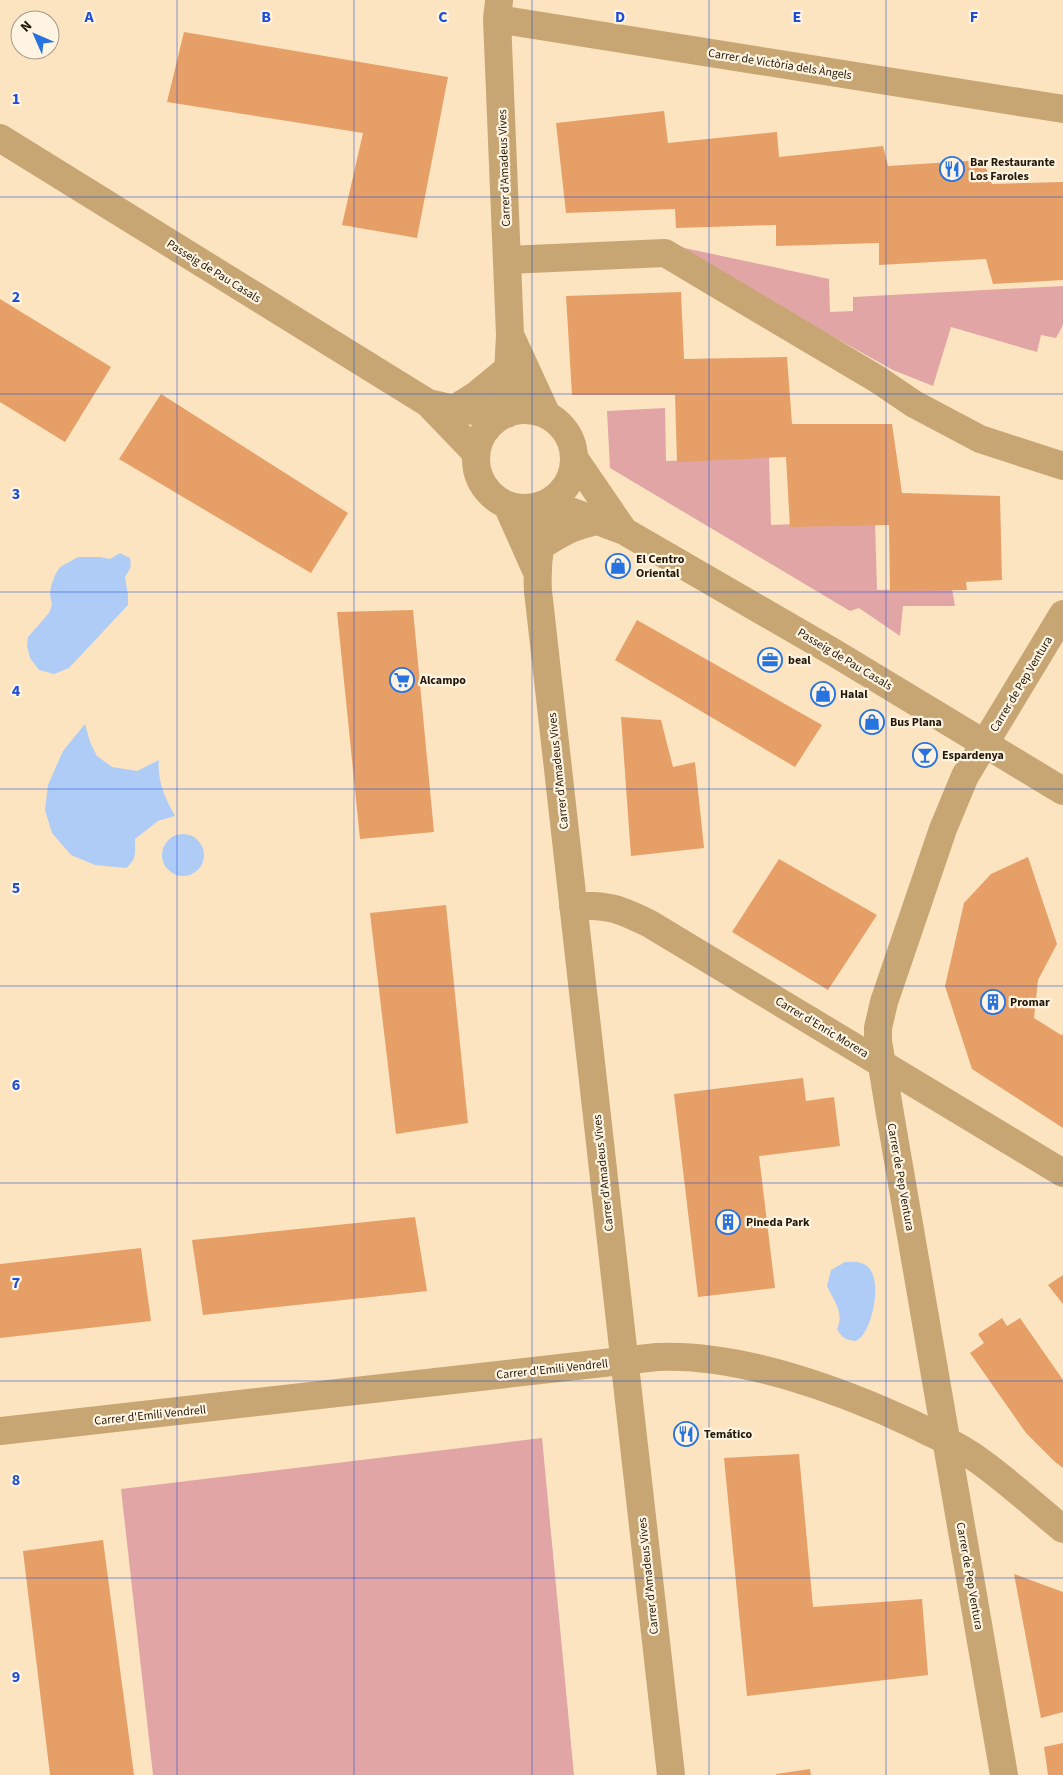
<svg xmlns="http://www.w3.org/2000/svg" width="1063" height="1775" font-family="'Source Sans 3',sans-serif">
  <style>
    .green { fill: #e1a5a6 }
    .water { fill: #afccf7 }
    .building { fill: #e69f67 }
    .lines { fill: none; stroke-linecap: round; stroke-linejoin: round }
    .minor { stroke: #c7a673; stroke-width: 28 }
    .grid { fill: none; stroke: #1d4ed8; stroke-width: 1; stroke-opacity: 0.55 }
    .labels { text-anchor: middle; stroke-width: 4.5; stroke-linejoin: round; paint-order: stroke }
    .street-label { font-size: 12px; fill: #221807; stroke: #fff3e1 }
    .poi-label { font-size: 12px; font-weight: bold; fill: #221807; stroke: #fff3e1; text-anchor: start }
    .grid-label { font-size: 16px; text-anchor: middle; font-weight: bold; fill: #1d4ed8; stroke: #fff3e1; stroke-width: 4.5; stroke-linejoin: round; paint-order: stroke }
  </style>
  <rect width="100%" height="100%" fill="#fce4c0"/>
  <!-- green -->
  <path class="green" d="M666,244L829,279L830,312L853,311V297L1063,286V325L1056,338L1041,335L1037,352L951,327L933,386L893,370Z
    M665,408L666,461L769,457L771,525L875,521L877,590L952,589L955,606H903L900,636L859,608L850,611L610,468L607,411Z
    M542,1438L574,1775H153L121,1489Z"/>
  <!-- water -->
  <path class="water" d="M120,553L130,558C132,566 130,570 125,577L128,595V605L69,668L54,674L39,670L30,658L27,646L28,637L49,613L52,605L50,595L51,586L55,575L60,567L78,557H100L110,559Z
    M85,724L90,742L97,756L112,767L137,771L159,760C157,781 165,798 175,816L158,821L135,839C135,853 137,859 126,868L95,865L71,855L52,833L45,810L48,785L63,751Z
    M162 855a21 21 0 1 1 42 0a21 21 0 1 1-42 0Z
    M845,1262C850,1262 856,1261 861,1263C885,1269 874,1322 862,1336C861,1338 858,1339 856,1341C846,1340 842,1338 837,1329C845,1313 833,1300 827,1286L831,1270Z"/>
  <!-- building -->
  <path class="building" d="M184,32L448,77L417,238L342,225L363,133L167,102Z
    M664,111L668,143L777,132L779,157L883,146L888,166L983,160L992,184L1063,182V280L993,284L986,259L879,265V243L776,246V225L676,228L675,209L566,213L556,123Z
    M681,292L684,359L787,357L792,424H892L902,493L1000,496L1002,580L966,582L967,590L890,591L889,525L790,527L786,457L677,462L675,395H572L566,296Z
    M0,299L111,367L65,442L0,402Z
    M161,394L348,513L311,573L119,459Z
    M413,610L434,832L360,839L337,612Z
    M637,620L822,725L795,767L615,660Z
    M621,717L661,720L673,767L695,762L704,848L631,856Z
    M1028,857L1057,944L1038,980L1034,1018L1061,1035L1063,1034V1128L972,1069L945,986L964,903L991,874Z
    M779,859L877,915L828,990L732,932Z
    M446,905L468,1123L396,1134L370,913Z
    M803,1078L806,1101L834,1097L840,1146L759,1156L775,1288L698,1297L674,1094Z
    M415,1217L427,1291L203,1315L192,1240Z
    M141,1248L151,1321L0,1338V1264Z
    M1063,1275V1304L1048,1285Z
    M1002,1318L1007,1326L1020,1318L1063,1380V1468L1055,1462L1026,1433L970,1353L984,1343L978,1334Z
    M799,1454L813,1607L922,1599L928,1675L747,1696L724,1458Z
    M103,1540L134,1775H50L23,1551Z
    M1014,1574L1063,1592V1712L1041,1718Z
    M1063,1743V1775H1048L1044,1747Z
    M810,1769L811,1775H776V1774Z"/>
  <g class="lines">
    <!-- minor -->
    <path class="minor" d="M499,1L497,19L510,335L507,392L515,411
      M497,19L1063,109
      M0,138L428,403L476,453
      M507,260L665,253L877,379L914,404L980,439L1063,466
      M512,339L547,415
      M428,403L454,409L507,414
      M454,409L475,396L509,368
      M476 459a49 49 0 1 1 98 0a49 49 0 1 1-98 0Z
      M574,458L624,531
      M553,499L565,509L624,531L833,652L1063,791
      M549,502C542,532 536,560 538,591L671,1775
      M507,505L536,570
      M539,547C562,533 571,526 598,521
      M573,906C607,904 620,909 650,924L1063,1173
      M0,1431L657,1357C739,1353 841,1390 915,1425C934,1435 954,1443 971,1455C1004,1477 1032,1504 1063,1529
      M1004,1775L890,1114L878,1041V1028L884,1002L943,829L965,776L1063,614"/>
  </g>
  <!-- grid -->
  <path class="grid" d="M177,0V1775M354,0V1775M532,0V1775M709,0V1775M886,0V1775M0,197H1063M0,394H1063M0,592H1063M0,789H1063M0,986H1063M0,1183H1063M0,1381H1063M0,1578H1063"/>
  <!-- icons -->
  <defs>
    <symbol id="restaurant-ring" viewBox="-11 -11 22 22"><circle r="9.5" fill="#fff3e1" stroke="#2774e0" stroke-width="1.5"/><path d="M-5-6h1v4h1v-4h1v4h1v-4h1v5L-1.5 .5V6h-2V.5L-5-1ZM5-6V6H3V1.5H1.5Q1.5-4 5-6Z" fill="#2774e0"/></symbol>
    <symbol id="shop-ring" viewBox="-11 -11 22 22"><circle r="9.5" fill="#fff3e1" stroke="#2774e0" stroke-width="1.5"/><path d="M-5-2.5h2.3a2.7 3.5 0 0 1 5.4 0H5L5.5 6h-11ZM-1.5-2.5h3a1.5 2.3 0 0 0-3 0Z" fill="#2774e0"/></symbol>
    <symbol id="office-ring" viewBox="-11 -11 22 22"><circle r="9.5" fill="#fff3e1" stroke="#2774e0" stroke-width="1.5"/><path d="M-6-3h4V-5.5h4V-3h4V5H-6ZM-1-4.5V-3h2v-1.5ZM-6 0V1H6V0Z" fill="#2774e0"/></symbol>
    <symbol id="supermarket-ring" viewBox="-11 -11 22 22"><circle r="9.5" fill="#fff3e1" stroke="#2774e0" stroke-width="1.5"/><path d="M-6-5.5h2.5l.6 2H6L4.5 2H-2.5L-4.4-4H-6ZM-1.5 3.2a1.3 1.3 0 1 0 .1 0ZM3 3.2a1.3 1.3 0 1 0 .1 0Z" fill="#2774e0"/></symbol>
    <symbol id="bar-ring" viewBox="-11 -11 22 22"><circle r="9.5" fill="#fff3e1" stroke="#2774e0" stroke-width="1.5"/><path d="M-6-5H6L.8 .8V4.5H3.5V6h-7V4.5H-.8V.8Z" fill="#2774e0"/></symbol>
    <symbol id="building-ring" viewBox="-11 -11 22 22"><circle r="9.5" fill="#fff3e1" stroke="#2774e0" stroke-width="1.5"/><path d="M-4-6H4V6H1V3H-1V6H-4ZM-2.5-4.3h1.7v1.8h-1.7ZM.8-4.3h1.7v1.8H.8ZM-2.5-1h1.7V.8h-1.7ZM.8-1h1.7V.8H.8Z" fill="#2774e0"/></symbol>
  </defs>
  <g fill-rule="evenodd">
    <use href="#restaurant-ring" x="938" y="155" width="28" height="28"/>
    <use href="#shop-ring" x="604" y="552" width="28" height="28"/>
    <use href="#office-ring" x="756" y="646" width="28" height="28"/>
    <use href="#supermarket-ring" x="388" y="666" width="28" height="28"/>
    <use href="#shop-ring" x="809" y="680" width="28" height="28"/>
    <use href="#shop-ring" x="858" y="708" width="28" height="28"/>
    <use href="#bar-ring" x="911" y="741" width="28" height="28"/>
    <use href="#building-ring" x="979" y="988" width="28" height="28"/>
    <use href="#building-ring" x="714" y="1208" width="28" height="28"/>
    <use href="#restaurant-ring" x="672" y="1420" width="28" height="28"/>
  </g>
  <g class="labels">
    <!-- street labels -->
    <g class="street-label">
      <text transform="translate(780 64) rotate(9)" y="4">Carrer de Victòria dels Àngels</text>
      <text transform="translate(504 168) rotate(-92)" y="4">Carrer d'Amadeus Vives</text>
      <text transform="translate(214 271) rotate(32)" y="4">Passeig de Pau Casals</text>
      <text transform="translate(845 659) rotate(31)" y="4">Passeig de Pau Casals</text>
      <text transform="translate(1021 684) rotate(-59)" y="4">Carrer de Pep Ventura</text>
      <text transform="translate(558 771) rotate(-96)" y="4">Carrer d'Amadeus Vives</text>
      <text transform="translate(822 1027) rotate(31)" y="4">Carrer d'Enric Morera</text>
      <text transform="translate(603 1173) rotate(-96)" y="4">Carrer d'Amadeus Vives</text>
      <text transform="translate(901 1177) rotate(80)" y="4">Carrer de Pep Ventura</text>
      <text transform="translate(552 1369) rotate(-6)" y="4">Carrer d'Emili Vendrell</text>
      <text transform="translate(150 1415) rotate(-6)" y="4">Carrer d'Emili Vendrell</text>
      <text transform="translate(648 1576) rotate(-96)" y="4">Carrer d'Amadeus Vives</text>
      <text transform="translate(970 1576) rotate(80)" y="4">Carrer de Pep Ventura</text>
    </g>
    <!-- poi labels -->
    <g class="poi-label">
      <text x="970" y="166">Bar Restaurante<tspan x="970" dy="14">Los Faroles</tspan></text>
      <text x="636" y="563">El Centro<tspan x="636" dy="14">Oriental</tspan></text>
      <text x="788" y="664">beal</text>
      <text x="420" y="684">Alcampo</text>
      <text x="840" y="698">Halal</text>
      <text x="890" y="726">Bus Plana</text>
      <text x="942" y="759">Espardenya</text>
      <text x="1010" y="1006">Promar</text>
      <text x="746" y="1226">Pineda Park</text>
      <text x="704" y="1438">Temático</text>
    </g>
  </g>
  <g class="grid-label">
    <text x="89" y="22">A</text>
    <text x="266" y="22">B</text>
    <text x="443" y="22">C</text>
    <text x="620" y="22">D</text>
    <text x="797" y="22">E</text>
    <text x="974" y="22">F</text>
    <text x="16" y="104">1</text>
    <text x="16" y="302">2</text>
    <text x="16" y="499">3</text>
    <text x="16" y="696">4</text>
    <text x="16" y="893">5</text>
    <text x="16" y="1090">6</text>
    <text x="16" y="1288">7</text>
    <text x="16" y="1485">8</text>
    <text x="16" y="1682">9</text>
  </g>
  <!-- north arrow -->
  <g transform="translate(35 35) rotate(315)"><circle r="24" fill="#fff3e1" stroke="#a79b8a"/>
  <path d="M0-4L9 19L0 12L-9 19Z" fill="#2774e0"/>
  <text y="-8" font-size="14" font-weight="bold" text-anchor="middle" fill="#221807">N</text>
  </g>
</svg>
